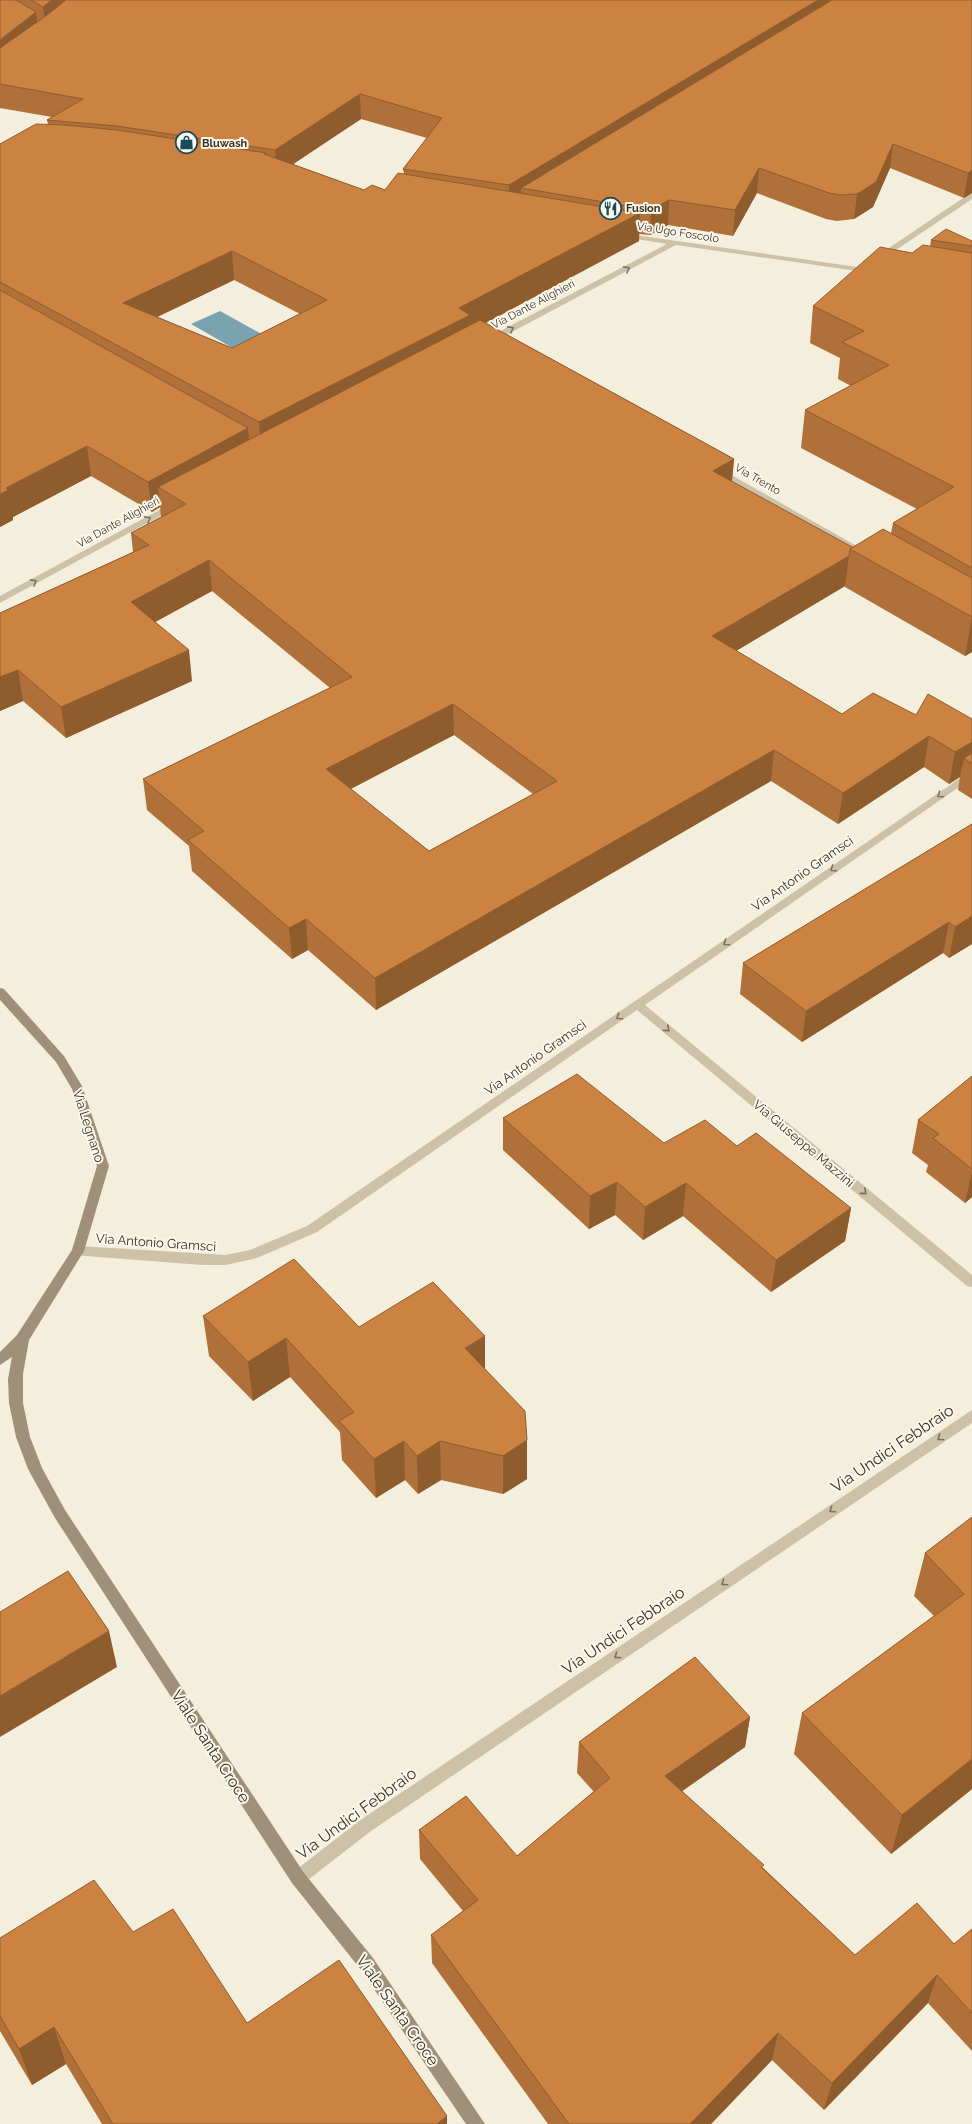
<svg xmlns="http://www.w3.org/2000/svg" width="972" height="2124" font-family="Raleway,sans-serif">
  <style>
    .water { fill: #7aa3b2 }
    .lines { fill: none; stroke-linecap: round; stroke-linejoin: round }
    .street { fill: #cdc1a8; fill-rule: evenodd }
    .secondary { fill: #a19079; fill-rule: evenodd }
    .wall { fill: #af7139; fill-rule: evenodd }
    .shaded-wall { fill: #8f5c2e }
    .building { fill: #cc8342; stroke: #8f5c2e; fill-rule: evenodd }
    .oneway { stroke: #7c7262 }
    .labels { text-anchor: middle; stroke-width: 4; stroke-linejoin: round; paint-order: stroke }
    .far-poi-label { font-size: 11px; font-weight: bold; fill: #393128; stroke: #fbf7ea; text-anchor: start }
    .far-street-label { font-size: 11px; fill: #393128; stroke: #fbf7ea }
    .street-label { font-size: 13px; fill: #393128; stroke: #fbf7ea }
    .near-street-label { font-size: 16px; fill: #393128; stroke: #fbf7ea }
  </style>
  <rect width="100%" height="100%" fill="#f4eedd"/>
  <!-- water -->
  <path class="water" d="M220,311L267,337L238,351L191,324Z"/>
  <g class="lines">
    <!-- street -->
    <path class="street" d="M969,194H972V199L881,260L874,258Z
      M621,233L871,269L875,271L871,273L676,245L493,342H487V338L667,244L624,237L620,235Z
      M719,468L869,553L871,555L869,557H863L716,473V469Z
      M174,502L177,503V507L0,603V596Z
      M972,770V778L645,1005L972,1275V1287L967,1286L637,1010L317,1232L257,1258L226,1265H202L73,1255L72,1251L73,1247L78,1246L226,1255L250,1250L307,1226Z
      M972,1410V1423L371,1831L304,1883L298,1886L292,1883L290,1878L292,1873L359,1821Z"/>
    <!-- secondary -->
    <path class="secondary" d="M0,988L4,989L64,1056L82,1086L109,1166L84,1251L29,1340L23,1374V1403L30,1437L42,1468L65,1510L304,1873L373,1958L485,2124H466L361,1970L292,1883L55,1518L28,1469L16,1437L9,1403L8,1379L12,1357L0,1365V1352L17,1335L72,1250L97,1166L72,1089L56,1062L0,1000Z"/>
  </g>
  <!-- wall -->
  <path class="wall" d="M0,0H972V193L964,198L890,168L873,207L854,219L837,221L826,219L757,193L733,236L668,225L650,235L639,234V241L486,323L734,459L732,482L852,547L891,533L893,523L917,509L801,448L805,410L851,386L838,379L840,358L810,343L813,306L912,253L930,247L931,240L972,241V652L965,656L845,587V586L736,651L842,714L916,715L972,719V799L958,790L960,777L949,784L924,767L838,824L771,781L376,1010L308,950L292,959L192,871L189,846L147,810L143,779L330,688L212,591L155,622L192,681L66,738L23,701L0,711V613L133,552L131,533L161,517L160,507L152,512L91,476L13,517V520L0,527V144L48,124L47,120L52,117L0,108ZM361,119L427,138L403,169L404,174L385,190H364L292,164ZM234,280L300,314L232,348L157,317ZM454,735L533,794L429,851L350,789Z
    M972,824V944L949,958L943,953L802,1042L740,994L743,963Z
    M972,1076V1197L965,1203L926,1172L928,1165L912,1153L918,1120Z
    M503,1118L664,1143L737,1146L851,1208L845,1241L771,1292L683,1216L643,1240L615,1215L589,1229L503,1150Z
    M203,1316L359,1327L485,1368L527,1479L503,1494L441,1480L418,1494L405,1480L376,1498L342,1460L340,1432L290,1377L253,1401L209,1356Z
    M972,1517V1789L891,1854L794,1754L802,1713L934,1616L914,1596L925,1553Z
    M750,1717L745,1747L682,1791L855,1955L954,1944L972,1929V2051L928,2003L824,2110L772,2060L711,2124H548L432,1963L431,1935L463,1911L420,1859L419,1830L517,1856L594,1792L577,1773L579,1742Z
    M133,1932L247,2023L447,2116V2124H102L66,2064L32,2085L0,2031V1938Z"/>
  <!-- shaded-wall -->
  <path class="shaded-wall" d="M52,0H86L46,30L43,7Z
    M818,0H854L521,188V203L509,210V185Z
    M36,12L39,35L0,66V40Z
    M360,94L361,119L277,175L275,150Z
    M893,144L890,168L873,207L854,219L857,194Z
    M759,168L757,193L733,236L735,210Z
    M972,170V193L964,198L968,173Z
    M669,200L668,225L650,235L651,210Z
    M640,213L639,241L470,331L261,452L259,422L459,308Z
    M232,251L234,280L126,332L123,303Z
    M248,428L251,458L158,487L160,507L152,512L148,482Z
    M87,446L91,476L13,517V520L0,527V494L6,488Z
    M734,459L731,489L713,471Z
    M849,556L845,586L709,667L712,636Z
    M209,560L212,591L135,633L131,602Z
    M972,617V652L965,656Z
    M189,650L192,681L66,738L61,707Z
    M18,670L23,701L0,711V677Z
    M453,704L454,735L328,801L326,769Z
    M929,736L924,767L838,824L843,793Z
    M972,742V764L964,758L960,777L949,784L955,752Z
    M774,750L771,781L376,1010L375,978Z
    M972,916V944L949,958L955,927Z
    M306,919L308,950L292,959L289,928Z
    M949,922L943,953L802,1042L806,1011Z
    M972,1171V1197L965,1203Z
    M617,1182L615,1215L589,1229L590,1196Z
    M686,1183L683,1216L643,1240L645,1207Z
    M851,1208L845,1241L771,1292L776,1260Z
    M485,1336V1375L465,1348Z
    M286,1338L290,1377L253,1401L248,1362Z
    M527,1440V1479L503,1494V1456Z
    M404,1441L405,1480L376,1498L374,1459Z
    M440,1441L441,1480L418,1494L417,1456Z
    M109,1631L117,1667L0,1737V1696Z
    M750,1717L745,1747L661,1806L665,1776Z
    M972,1759V1789L891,1854L902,1815Z
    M937,1975L928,2003L824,2110L832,2083Z
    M54,2027L66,2064L32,2085L19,2049Z
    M778,2033L772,2060L711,2124H690Z
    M447,2116V2124H437Z"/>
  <!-- building -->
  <path class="building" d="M0,0H16L36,12L0,40Z
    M31,0H52L43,7Z
    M66,0H818L509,185L403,169L442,118L360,94L275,150L117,126L47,120L83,99L0,84V48L47,15Z
    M832,0H972V170L968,173L893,144L876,182L857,194L840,195L829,193L759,168L735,210L669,200L651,210L521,188Z
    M36,124L64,125L117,130L266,153L264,154L364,190L372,185L385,190L398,173L640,213L459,308L470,315L259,422L0,282V144ZM232,251L327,300L232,348L123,303Z
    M946,229L972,241V246L931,240Z
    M923,245L972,253V568L893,523L954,487L805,410L889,365L842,342L864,331L813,306L880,247L912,253Z
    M0,290L248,428L148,482L87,446L6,488L8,490L0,494Z
    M480,320L734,459L713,471L852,547L850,549L849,556L712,636L842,714L873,693L916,715L928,694L972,719V742L955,752L929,736L843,793L774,750L375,978L306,919L289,928L188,840L204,831L143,779L352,677L209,560L131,602L189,650L61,707L18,670L0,677V613L149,545L131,533L186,504L158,487ZM453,704L557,781L429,851L326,769Z
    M883,529L972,578V617L850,549Z
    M972,753V764L964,758Z
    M972,824V916L955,927L949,922L806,1011L743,963Z
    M577,1074L664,1143L705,1120L737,1146L756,1133L851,1208L776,1260L686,1183L645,1207L617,1182L590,1196L503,1118Z
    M972,1076V1169L933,1138L939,1134L918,1120Z
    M294,1259L359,1327L433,1282L485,1336L465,1348L525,1411L527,1440L503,1456L440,1441L417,1456L404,1441L374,1459L339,1421L354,1412L286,1338L248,1362L203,1316Z
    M972,1517V1759L902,1815L802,1713L964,1594L925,1553Z
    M68,1571L109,1631L0,1696V1612Z
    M695,1657L750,1717L665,1776L764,1865L761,1867L855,1955L917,1903L954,1944L972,1929V2013L937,1975L832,2083L778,2033L690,2124H569L431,1935L478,1900L419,1830L466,1796L517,1856L610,1778L579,1742Z
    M94,1880L133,1932L173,1909L247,2023L339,1960L447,2116L437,2124H113L54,2027L19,2049L0,2016V1938Z"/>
  <!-- one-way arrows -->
  <defs><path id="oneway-chevron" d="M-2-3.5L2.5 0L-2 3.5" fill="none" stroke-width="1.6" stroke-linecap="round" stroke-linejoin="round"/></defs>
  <g class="oneway">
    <use href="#oneway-chevron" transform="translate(627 269) rotate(-28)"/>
    <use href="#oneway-chevron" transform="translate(511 329) rotate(-28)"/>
    <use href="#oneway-chevron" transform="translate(148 519) rotate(-29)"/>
    <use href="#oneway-chevron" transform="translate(34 582) rotate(-29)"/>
    <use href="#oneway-chevron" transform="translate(940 795) rotate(145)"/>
    <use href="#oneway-chevron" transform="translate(833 869) rotate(145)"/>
    <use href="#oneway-chevron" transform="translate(726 943) rotate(145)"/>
    <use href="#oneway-chevron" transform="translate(619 1017) rotate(145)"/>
    <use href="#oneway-chevron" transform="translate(667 1029) rotate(40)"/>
    <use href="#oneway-chevron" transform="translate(864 1192) rotate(40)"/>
    <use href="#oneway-chevron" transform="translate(940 1438) rotate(146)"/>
    <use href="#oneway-chevron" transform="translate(832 1510) rotate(146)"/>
    <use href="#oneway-chevron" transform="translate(724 1583) rotate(146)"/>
    <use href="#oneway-chevron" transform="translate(617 1656) rotate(146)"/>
  </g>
  <!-- icons -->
  <defs>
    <symbol id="shop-ring" viewBox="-11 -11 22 22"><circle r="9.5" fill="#fbf7ea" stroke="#1b4a5d" stroke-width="1.5"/><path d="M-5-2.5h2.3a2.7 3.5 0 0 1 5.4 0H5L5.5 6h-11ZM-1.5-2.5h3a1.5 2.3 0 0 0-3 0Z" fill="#1b4a5d"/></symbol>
    <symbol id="restaurant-ring" viewBox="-11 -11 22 22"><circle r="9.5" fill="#fbf7ea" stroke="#1b4a5d" stroke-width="1.5"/><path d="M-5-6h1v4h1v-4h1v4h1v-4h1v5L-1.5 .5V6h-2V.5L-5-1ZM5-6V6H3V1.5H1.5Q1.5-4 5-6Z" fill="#1b4a5d"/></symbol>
  </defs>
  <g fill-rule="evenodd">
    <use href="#shop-ring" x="174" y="130" width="25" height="25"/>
    <use href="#restaurant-ring" x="598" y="196" width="25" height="25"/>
  </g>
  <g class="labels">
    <!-- far-poi labels -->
    <g class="far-poi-label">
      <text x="202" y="147">Bluwash</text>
      <text x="626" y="212">Fusion</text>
    </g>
    <!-- far-street labels -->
    <g class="far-street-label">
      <text transform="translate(678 232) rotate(9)" y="4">Via Ugo Foscolo</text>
      <text transform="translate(533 304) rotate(-28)" y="4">Via Dante Alighieri</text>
      <text transform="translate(758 479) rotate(30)" y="4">Via Trento</text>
      <text transform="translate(118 522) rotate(-29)" y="4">Via Dante Alighieri</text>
    </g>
    <!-- street labels -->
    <g class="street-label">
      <text transform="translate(802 873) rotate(-35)" y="5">Via Antonio Gramsci</text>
      <text transform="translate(535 1057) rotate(-35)" y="5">Via Antonio Gramsci</text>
      <text transform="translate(89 1126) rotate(72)" y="5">Via Legnano</text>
      <text transform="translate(804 1143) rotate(40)" y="5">Via Giuseppe Mazzini</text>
      <text transform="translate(156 1242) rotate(4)" y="5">Via Antonio Gramsci</text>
    </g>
    <!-- near-street labels -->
    <g class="near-street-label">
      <text transform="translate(892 1448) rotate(-34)" y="6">Via Undici Febbraio</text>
      <text transform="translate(623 1630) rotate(-34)" y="6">Via Undici Febbraio</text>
      <text transform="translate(211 1746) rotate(57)" y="6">Viale Santa Croce</text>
      <text transform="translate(356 1813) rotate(-36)" y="6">Via Undici Febbraio</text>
      <text transform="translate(398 2010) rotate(55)" y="6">Viale Santa Croce</text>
    </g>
  </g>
</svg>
